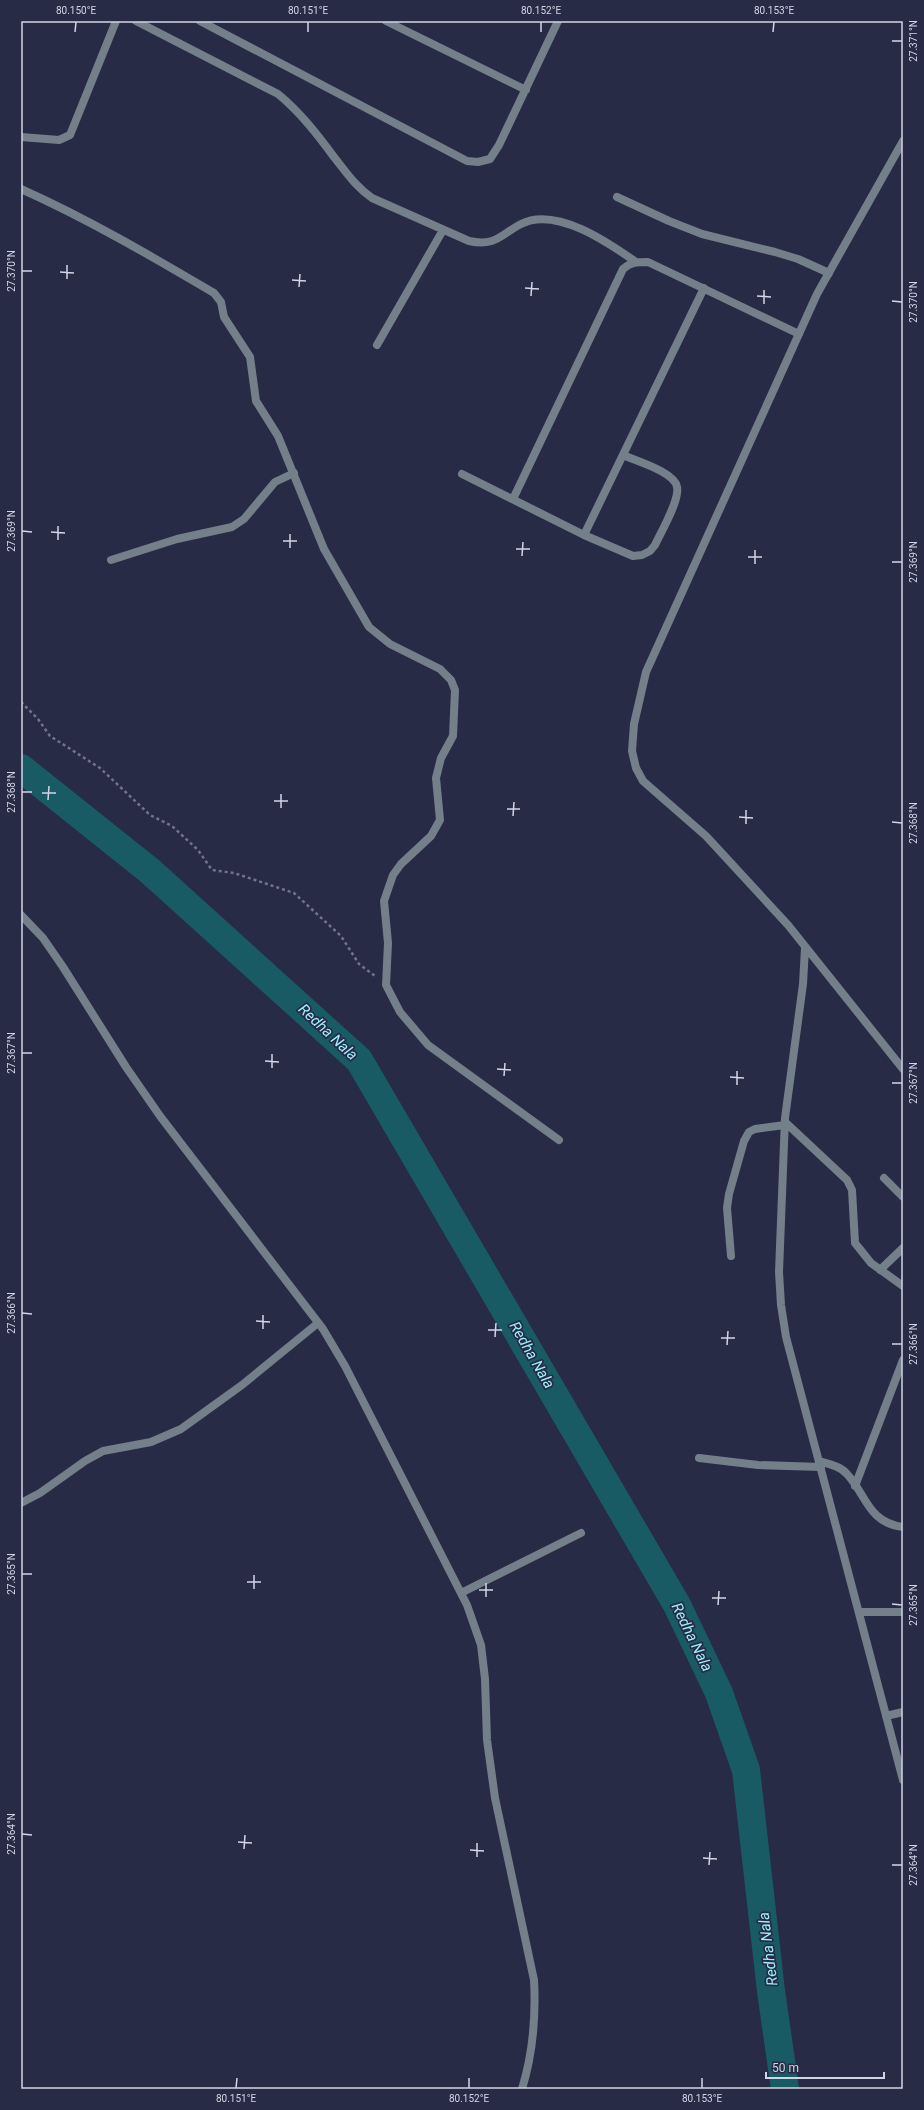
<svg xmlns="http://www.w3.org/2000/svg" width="924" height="2110" font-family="Roboto,sans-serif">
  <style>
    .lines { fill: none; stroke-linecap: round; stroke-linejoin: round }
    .river { stroke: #195b64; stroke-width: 28 }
    .path { stroke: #71748a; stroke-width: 2.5; stroke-dasharray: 3 3; stroke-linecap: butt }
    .lane { stroke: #737f89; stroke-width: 8 }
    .street { stroke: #737f89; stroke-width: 8 }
    .ticks { fill: none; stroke: #d2d5e6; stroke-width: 1.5 }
    .labels { text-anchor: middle; stroke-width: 3.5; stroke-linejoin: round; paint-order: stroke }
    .water-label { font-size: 15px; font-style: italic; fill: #9cf0fe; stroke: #282b45 }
    .neatline { fill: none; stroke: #d2d5e6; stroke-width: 1.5 }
    .ticks-label { font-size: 10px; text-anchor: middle; fill: #d2d5e6 }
  </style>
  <rect width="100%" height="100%" fill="#282b45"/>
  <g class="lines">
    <!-- river -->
    <path class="river" d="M21,768L150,871L359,1060L677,1605L719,1693L746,1770L771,1991L785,2089"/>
    <!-- path -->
    <path class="path" d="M21,702L38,719L50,736L100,768L150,815L172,826L198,850L212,870L234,873L294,893L341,936L359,964L375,976"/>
    <!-- lane -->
    <path class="lane" d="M136,21L278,94C300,112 317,134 334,157C346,172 356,187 372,198L469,241C495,247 500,235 521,224C556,206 609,243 636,262
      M200,21L467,161L478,162L490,159L499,145L558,21
      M386,21L526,90
      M21,137L59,140L70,135L116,21
      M21,189C88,219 151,256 214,293L221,302L224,317L250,357L256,401L278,436L324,549L369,627L390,644L440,669L451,680L455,690L453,736L441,758L436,778L440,820L431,836L401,864L393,875L384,901L388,943L386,985L400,1012L428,1045L559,1140
      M617,197L669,221L702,234L775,252L798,259L829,273
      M377,345L443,230
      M462,474L584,535L633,556L642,555L650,551L655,545C661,532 680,500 677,487C675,472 636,461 623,455
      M513,499L623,269C631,262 637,262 648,262L799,334
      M584,535L704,288
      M111,560L177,539L232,527L244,519L275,482L294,473
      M699,1458L758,1465L821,1467"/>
    <!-- street -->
    <path class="street" d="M903,141L817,294L646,672L634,724L632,751L636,768L643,781L706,836L788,925L903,1069
      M21,915L43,938L63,967L126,1067L160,1116L323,1329L345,1366L467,1605L481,1645L485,1679L487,1740L495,1798L534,1980C536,2017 533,2053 522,2089
      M805,948L803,984L785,1118L779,1272L781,1305L786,1337L903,1780
      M785,1122L847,1180L852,1190L855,1243L871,1263L903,1286
      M884,1178L903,1197
      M731,1256L727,1208L729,1194L744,1141L749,1132L755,1129L785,1125
      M880,1270L903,1248
      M819,1461C829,1464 840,1466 847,1474C866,1494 868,1523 903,1527
      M855,1486L903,1360
      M21,1503L40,1493L85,1461L103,1451L151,1442L181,1429L242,1385L318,1323
      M461,1593L581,1533
      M859,1612H903
      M886,1716L903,1712"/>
  </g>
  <!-- ticks -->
  <path class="ticks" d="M75,32L76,22M308,32V22M541,32V22M773,32L774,22M892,41H902M22,271H32M60,272L74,273M67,279V265M292,280L306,281M299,287L300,274M525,288L539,289M531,296L532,282M757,296L771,297M892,301L902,302M764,304V290M22,531L32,532M51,532L65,533M58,540V526M283,541H297M290,548V534M516,549H530M522,556L523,542M748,557H762M892,562H902M755,564V550M22,792H32M42,793H56M48,800L49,786M274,801H288M281,808V794M507,809H520M513,816L514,802M739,817L753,818M892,822L902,823M746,824V810M22,1053H32M265,1061L279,1062M272,1068V1054M497,1069L511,1070M504,1076L505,1063M730,1077L744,1078M892,1083H902M737,1085V1071M22,1313L32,1314M256,1321L270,1322M263,1329V1315M488,1330H502M495,1337L496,1323M721,1338H735M892,1344H902M727,1345L728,1331M22,1574H32M247,1582H261M254,1589V1575M479,1590H493M486,1597V1583M712,1598H726M892,1604L902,1605M718,1605L719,1591M22,1834L32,1835M238,1842L252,1843M244,1849L245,1835M470,1850L484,1851M477,1857V1843M703,1858L717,1859M709,1865L710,1852M892,1865H902M236,2088L237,2078M469,2088V2078M702,2088V2078"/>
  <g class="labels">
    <!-- water labels -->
    <g class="water-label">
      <text transform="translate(328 1032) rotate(43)" y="5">Redha Nala</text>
      <text transform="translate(532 1355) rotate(60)" y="5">Redha Nala</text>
      <text transform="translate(692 1637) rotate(64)" y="5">Redha Nala</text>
      <text transform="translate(768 1949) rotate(-97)" y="5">Redha Nala</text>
    </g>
  </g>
  <!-- border -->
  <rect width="924" height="2110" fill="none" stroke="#282b45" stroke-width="44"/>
  <!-- scale -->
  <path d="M766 2072v6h118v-6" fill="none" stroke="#d2d5e6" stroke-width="2"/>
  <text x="772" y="2072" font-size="12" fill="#d2d5e6" stroke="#282b45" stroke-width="3" paint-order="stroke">50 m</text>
  <rect x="22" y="22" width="880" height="2066" class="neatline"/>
  <g class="ticks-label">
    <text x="76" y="14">80.150°E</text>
    <text x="308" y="14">80.151°E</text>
    <text x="541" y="14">80.152°E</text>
    <text x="774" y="14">80.153°E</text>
    <text transform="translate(913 41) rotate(-90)" y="4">27.371°N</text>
    <text transform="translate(11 271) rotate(-90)" y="4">27.370°N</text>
    <text transform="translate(913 302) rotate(-90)" y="4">27.370°N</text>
    <text transform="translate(11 531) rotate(-90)" y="4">27.369°N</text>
    <text transform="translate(913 562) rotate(-90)" y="4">27.369°N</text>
    <text transform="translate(11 792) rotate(-90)" y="4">27.368°N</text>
    <text transform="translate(913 823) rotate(-90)" y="4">27.368°N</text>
    <text transform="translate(11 1053) rotate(-90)" y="4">27.367°N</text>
    <text transform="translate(913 1083) rotate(-90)" y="4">27.367°N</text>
    <text transform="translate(11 1313) rotate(-90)" y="4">27.366°N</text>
    <text transform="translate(913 1344) rotate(-90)" y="4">27.366°N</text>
    <text transform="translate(11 1574) rotate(-90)" y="4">27.365°N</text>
    <text transform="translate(913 1605) rotate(-90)" y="4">27.365°N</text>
    <text transform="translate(11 1834) rotate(-90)" y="4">27.364°N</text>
    <text transform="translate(913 1865) rotate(-90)" y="4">27.364°N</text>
    <text x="236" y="2102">80.151°E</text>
    <text x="469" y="2102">80.152°E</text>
    <text x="702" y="2102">80.153°E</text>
  </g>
</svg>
